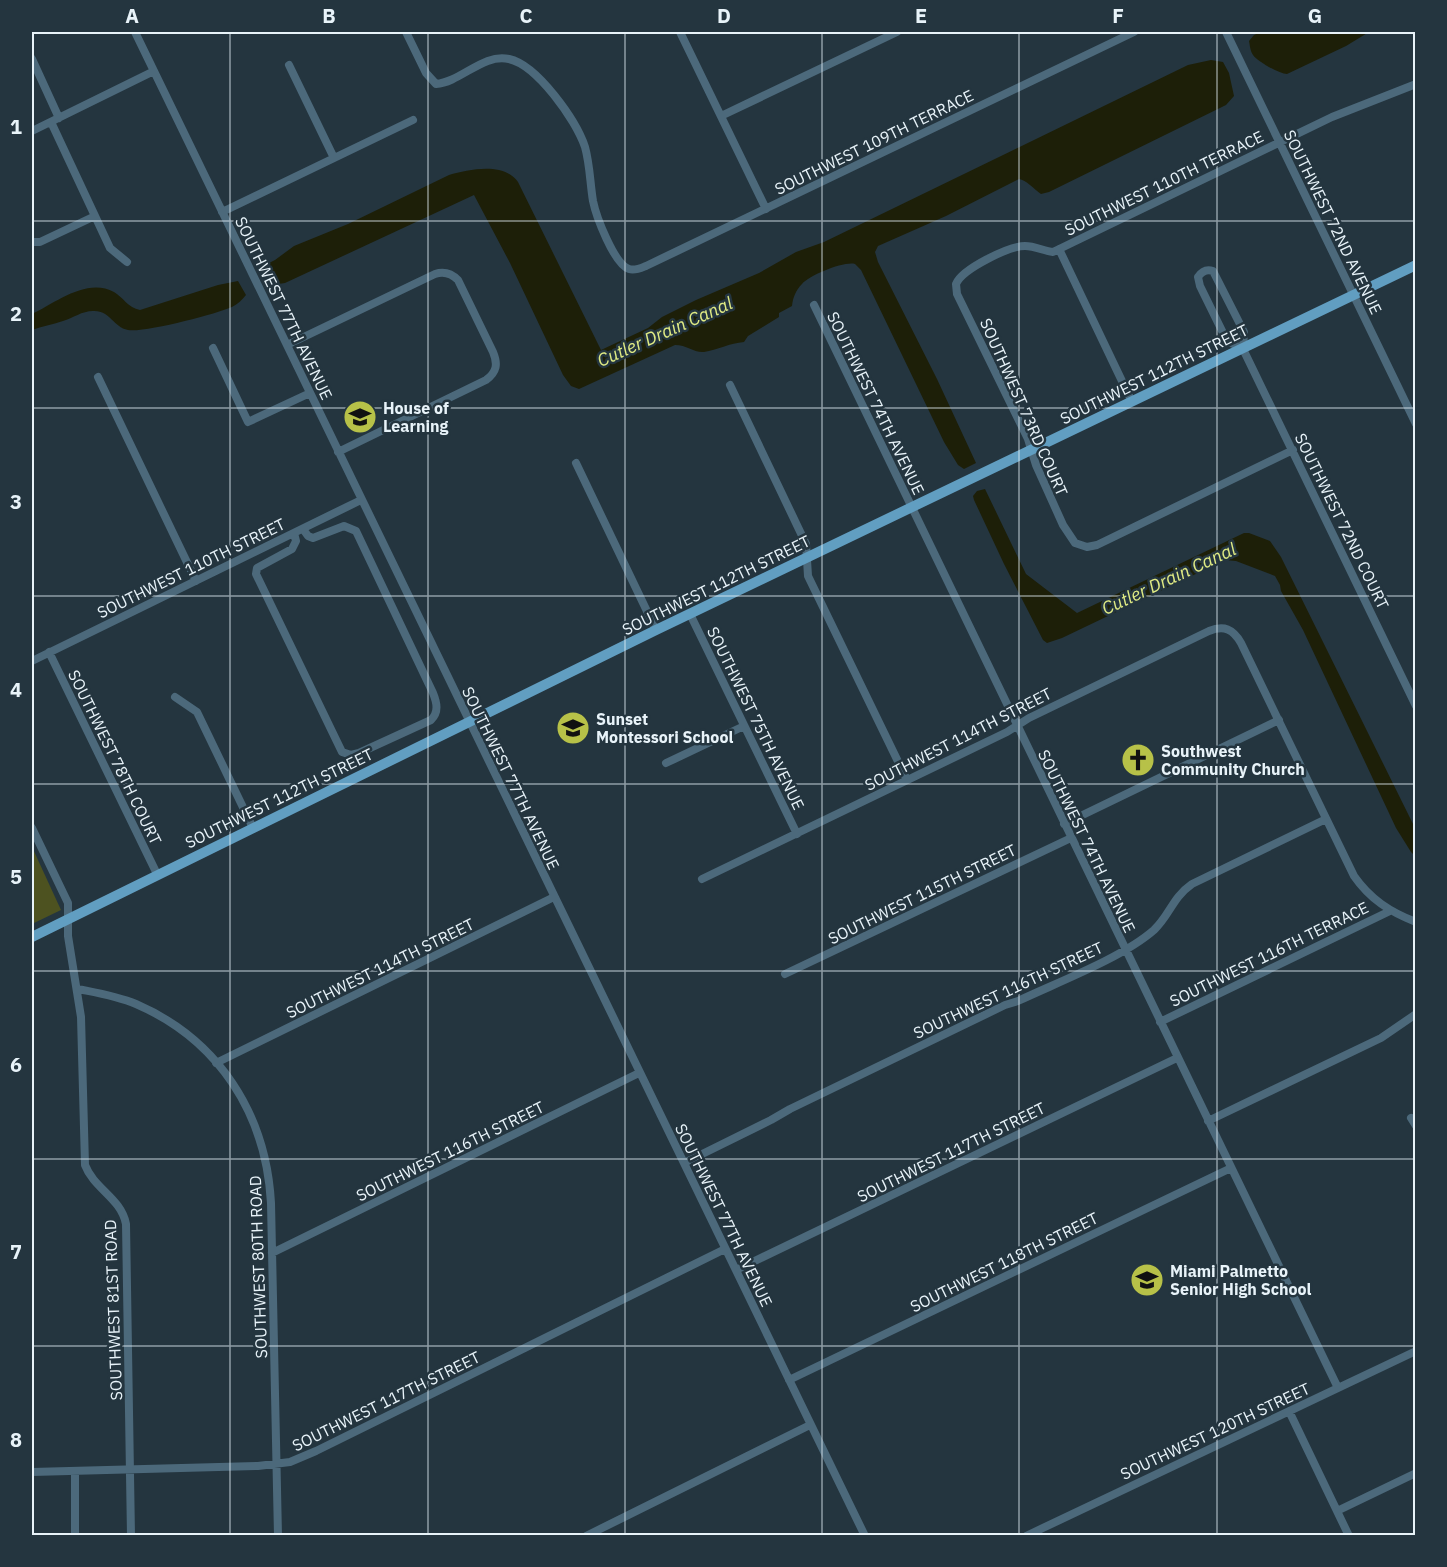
<svg xmlns="http://www.w3.org/2000/svg" width="1447" height="1567" font-family="'IBM Plex Sans',sans-serif">
  <style>
    .green { fill: #4d5220 }
    .water { fill: #1d1f08 }
    .lines { fill: none; stroke-linecap: round; stroke-linejoin: round }
    .minor { stroke: #4c697b; stroke-width: 8 }
    .major { stroke: #619ec1; stroke-width: 10 }
    .grid { fill: none; stroke: #e8f3f9; stroke-width: 1.5; stroke-opacity: 0.55 }
    .labels { text-anchor: middle; stroke-width: 5; stroke-linejoin: round; paint-order: stroke }
    .street-label { font-size: 16px; fill: #e8f3f9; stroke: #24353f }
    .poi-label { font-size: 16px; font-weight: bold; fill: #e8f3f9; stroke: #24353f; text-anchor: start }
    .water-label { font-size: 18px; font-style: italic; fill: #e0eb84; stroke: #24353f }
    .neatline { fill: none; stroke: #e8f3f9; stroke-width: 2 }
    .grid-label { font-size: 20px; text-anchor: middle; font-weight: bold; fill: #e8f3f9 }
  </style>
  <rect width="100%" height="100%" fill="#24353f"/>
  <!-- green -->
  <path class="green" d="M32,847L61,910L32,924Z"/>
  <!-- water -->
  <path class="water" d="M1261,32H1369L1346,46L1287,74C1279,74 1257,61 1253,55C1250,50 1250,46 1249,41L1254,35Z
    M1211,60L1223,62L1229,73L1234,96L1226,105L1049,192L1041,194C1034,189 1026,180 1019,179L946,216L878,246L875,252L878,262L937,379L976,463L964,469L958,465L944,442L861,270L855,264C844,261 810,275 802,284C796,290 793,297 792,306L779,313V317L748,336L744,342C730,343 717,350 704,352C694,353 687,345 675,345L579,389L571,386L563,375L510,263L474,195L285,283L272,285L263,266L275,260L294,246L348,224L449,175C470,169 504,162 518,182L601,350L648,328L662,317L696,300L759,273L796,252L824,242L1188,65Z
    M238,281L246,295C242,300 238,304 232,307C216,314 144,333 128,330C113,327 110,310 93,311C82,311 73,318 63,321C52,325 42,326 32,330V314C55,303 87,277 114,292C123,297 128,308 140,310L218,285Z
    M985,489L1026,574L1077,613L1244,533H1249L1270,541L1281,557L1415,828V856L1411,852L1396,828L1303,630L1281,591L1280,585L1275,576L1236,561L1225,560L1062,638L1047,643L1043,640L1004,564L974,500L973,496L977,491Z"/>
  <g class="lines">
    <!-- minor -->
    <path class="minor" d="M135,32L865,1536
      M406,32L426,73L436,84C461,82 483,53 509,59C537,65 576,120 585,147C590,165 590,183 593,201C596,216 614,264 629,269C635,271 641,268 646,266L1134,32
      M680,32L766,209
      M1226,32L1416,424
      M32,59L59,118
      M289,65L334,158
      M721,116L897,32
      M51,122L110,248L127,262
      M32,131L154,71
      M222,212L413,120
      M32,242H40L95,216
      M1059,249L1132,402
      M814,305L1338,1388
      M287,345L435,274C444,271 451,273 458,280L493,352C498,364 497,372 486,380L338,452
      M213,348L248,422L310,393
      M1243,349L1227,341L1200,286L1198,277C1202,271 1207,269 1213,271L1244,332L1243,349L1416,706
      M98,377L196,581
      M730,385L806,544L808,576L907,780
      M1293,450L1097,545L1087,547L1075,543L1063,525L1036,465L1028,439L957,294L956,284C962,269 1009,246 1025,246C1035,246 1044,251 1053,252L1332,117L1416,84
      M576,463L656,630
      M294,533L296,541L292,549L257,568L256,574L342,752L351,755L359,753L431,720C439,712 437,703 433,693L356,531L344,526L313,538L308,536L303,529
      M690,614L797,834
      M49,652L157,874
      M32,661L361,500
      M175,697L197,712L253,828
      M666,763L744,726
      M1064,824L1279,720
      M32,828L68,903V936L81,1017L85,1165C94,1189 121,1198 126,1224L131,1536
      M702,879L1007,732L1029,718L1209,631C1224,625 1233,629 1241,643L1354,876C1370,899 1390,912 1416,922
      M785,974L1071,838
      M78,989C98,993 117,996 136,1004C219,1040 266,1114 271,1203L278,1536
      M1160,1022L1390,911
      M216,1063L554,897
      M1411,1118L1416,1126
      M1208,1121L1381,1038L1416,1014
      M684,1163L771,1120L790,1109L1005,1005L1018,1001C1058,982 1122,958 1154,930C1170,915 1172,898 1192,884L1326,819
      M272,1253L639,1073
      M736,1270L1177,1058
      M789,1380L1231,1168
      M1289,1411L1349,1536
      M75,1471V1536
      M32,1472L258,1466L290,1462L316,1451L725,1249
      M1337,1511L1416,1473
      M586,1536L810,1425
      M1026,1536L1416,1351"/>
    <!-- major -->
    <path class="major" d="M32,937L656,630L1416,265"/>
  </g>
  <!-- grid -->
  <path class="grid" d="M230,32V1536M428,32V1536M625,32V1536M822,32V1536M1019,32V1536M1217,32V1536M32,221H1416M32,408H1416M32,596H1416M32,784H1416M32,971H1416M32,1159H1416M32,1346H1416"/>
  <!-- icons -->
  <defs>
    <symbol id="school-disc" viewBox="-11 -11 22 22"><circle r="9.5" fill="#b7c148" stroke="#24353f"/><path d="M0-5L7-2L0 1L-7-2ZM-4 1L0 2.5L4 1V4Q0 6-4 4Z" fill="#111"/></symbol>
    <symbol id="church-disc" viewBox="-11 -11 22 22"><circle r="9.5" fill="#b7c148" stroke="#24353f"/><path d="M-1.2-6h2.4v3.5h3.3v2.4h-3.3V6h-2.4V-.1h-3.3v-2.4h3.3Z" fill="#111"/></symbol>
  </defs>
  <g fill-rule="evenodd">
    <use href="#school-disc" x="341" y="398" width="38" height="38"/>
    <use href="#school-disc" x="554" y="709" width="38" height="38"/>
    <use href="#church-disc" x="1119" y="741" width="38" height="38"/>
    <use href="#school-disc" x="1128" y="1261" width="38" height="38"/>
  </g>
  <g class="labels">
    <!-- street labels -->
    <g class="street-label">
      <text transform="translate(874 142) rotate(-26)" y="6">SOUTHWEST 109TH TERRACE</text>
      <text transform="translate(1164 183) rotate(-26)" y="6">SOUTHWEST 110TH TERRACE</text>
      <text transform="translate(1333 222) rotate(64)" y="6">SOUTHWEST 72ND AVENUE</text>
      <text transform="translate(284 308) rotate(64)" y="6">SOUTHWEST 77TH AVENUE</text>
      <text transform="translate(1154 374) rotate(-26)" y="6">SOUTHWEST 112TH STREET</text>
      <text transform="translate(876 403) rotate(64)" y="6">SOUTHWEST 74TH AVENUE</text>
      <text transform="translate(1024 407) rotate(66)" y="6">SOUTHWEST 73RD COURT</text>
      <text transform="translate(1342 521) rotate(64)" y="6">SOUTHWEST 72ND COURT</text>
      <text transform="translate(191 568) rotate(-26)" y="6">SOUTHWEST 110TH STREET</text>
      <text transform="translate(716 585) rotate(-26)" y="6">SOUTHWEST 112TH STREET</text>
      <text transform="translate(756 718) rotate(64)" y="6">SOUTHWEST 75TH AVENUE</text>
      <text transform="translate(958 739) rotate(-27)" y="6">SOUTHWEST 114TH STREET</text>
      <text transform="translate(115 757) rotate(64)" y="6">SOUTHWEST 78TH COURT</text>
      <text transform="translate(511 778) rotate(64)" y="6">SOUTHWEST 77TH AVENUE</text>
      <text transform="translate(279 798) rotate(-26)" y="6">SOUTHWEST 112TH STREET</text>
      <text transform="translate(1087 841) rotate(64)" y="6">SOUTHWEST 74TH AVENUE</text>
      <text transform="translate(922 894) rotate(-26)" y="6">SOUTHWEST 115TH STREET</text>
      <text transform="translate(1269 954) rotate(-26)" y="6">SOUTHWEST 116TH TERRACE</text>
      <text transform="translate(380 968) rotate(-26)" y="6">SOUTHWEST 114TH STREET</text>
      <text transform="translate(1008 990) rotate(-25)" y="6">SOUTHWEST 116TH STREET</text>
      <text transform="translate(450 1151) rotate(-26)" y="6">SOUTHWEST 116TH STREET</text>
      <text transform="translate(951 1152) rotate(-26)" y="6">SOUTHWEST 117TH STREET</text>
      <text transform="translate(724 1215) rotate(64)" y="6">SOUTHWEST 77TH AVENUE</text>
      <text transform="translate(1004 1262) rotate(-26)" y="6">SOUTHWEST 118TH STREET</text>
      <text transform="translate(258 1267) rotate(-92)" y="6">SOUTHWEST 80TH ROAD</text>
      <text transform="translate(113 1310) rotate(-92)" y="6">SOUTHWEST 81ST ROAD</text>
      <text transform="translate(386 1401) rotate(-26)" y="6">SOUTHWEST 117TH STREET</text>
      <text transform="translate(1215 1431) rotate(-25)" y="6">SOUTHWEST 120TH STREET</text>
    </g>
    <!-- poi labels -->
    <g class="poi-label">
      <text x="383" y="414">House of<tspan x="383" dy="18">Learning</tspan></text>
      <text x="596" y="725">Sunset<tspan x="596" dy="18">Montessori School</tspan></text>
      <text x="1161" y="757">Southwest<tspan x="1161" dy="18">Community Church</tspan></text>
      <text x="1170" y="1277">Miami Palmetto<tspan x="1170" dy="18">Senior High School</tspan></text>
    </g>
    <!-- water labels -->
    <g class="water-label">
      <text transform="translate(665 332) rotate(-24)" y="6">Cutler Drain Canal</text>
      <text transform="translate(1169 579) rotate(-25)" y="6">Cutler Drain Canal</text>
    </g>
  </g>
  <!-- border -->
  <rect width="1447" height="1567" fill="none" stroke="#24353f" stroke-width="66"/>
  <rect x="33" y="33" width="1381" height="1501" class="neatline"/>
  <g class="grid-label">
    <text x="132" y="23">A</text>
    <text x="329" y="23">B</text>
    <text x="526" y="23">C</text>
    <text x="724" y="23">D</text>
    <text x="921" y="23">E</text>
    <text x="1118" y="23">F</text>
    <text x="1315" y="23">G</text>
    <text x="16" y="134">1</text>
    <text x="16" y="321">2</text>
    <text x="16" y="509">3</text>
    <text x="16" y="697">4</text>
    <text x="16" y="884">5</text>
    <text x="16" y="1072">6</text>
    <text x="16" y="1259">7</text>
    <text x="16" y="1447">8</text>
  </g>
</svg>
